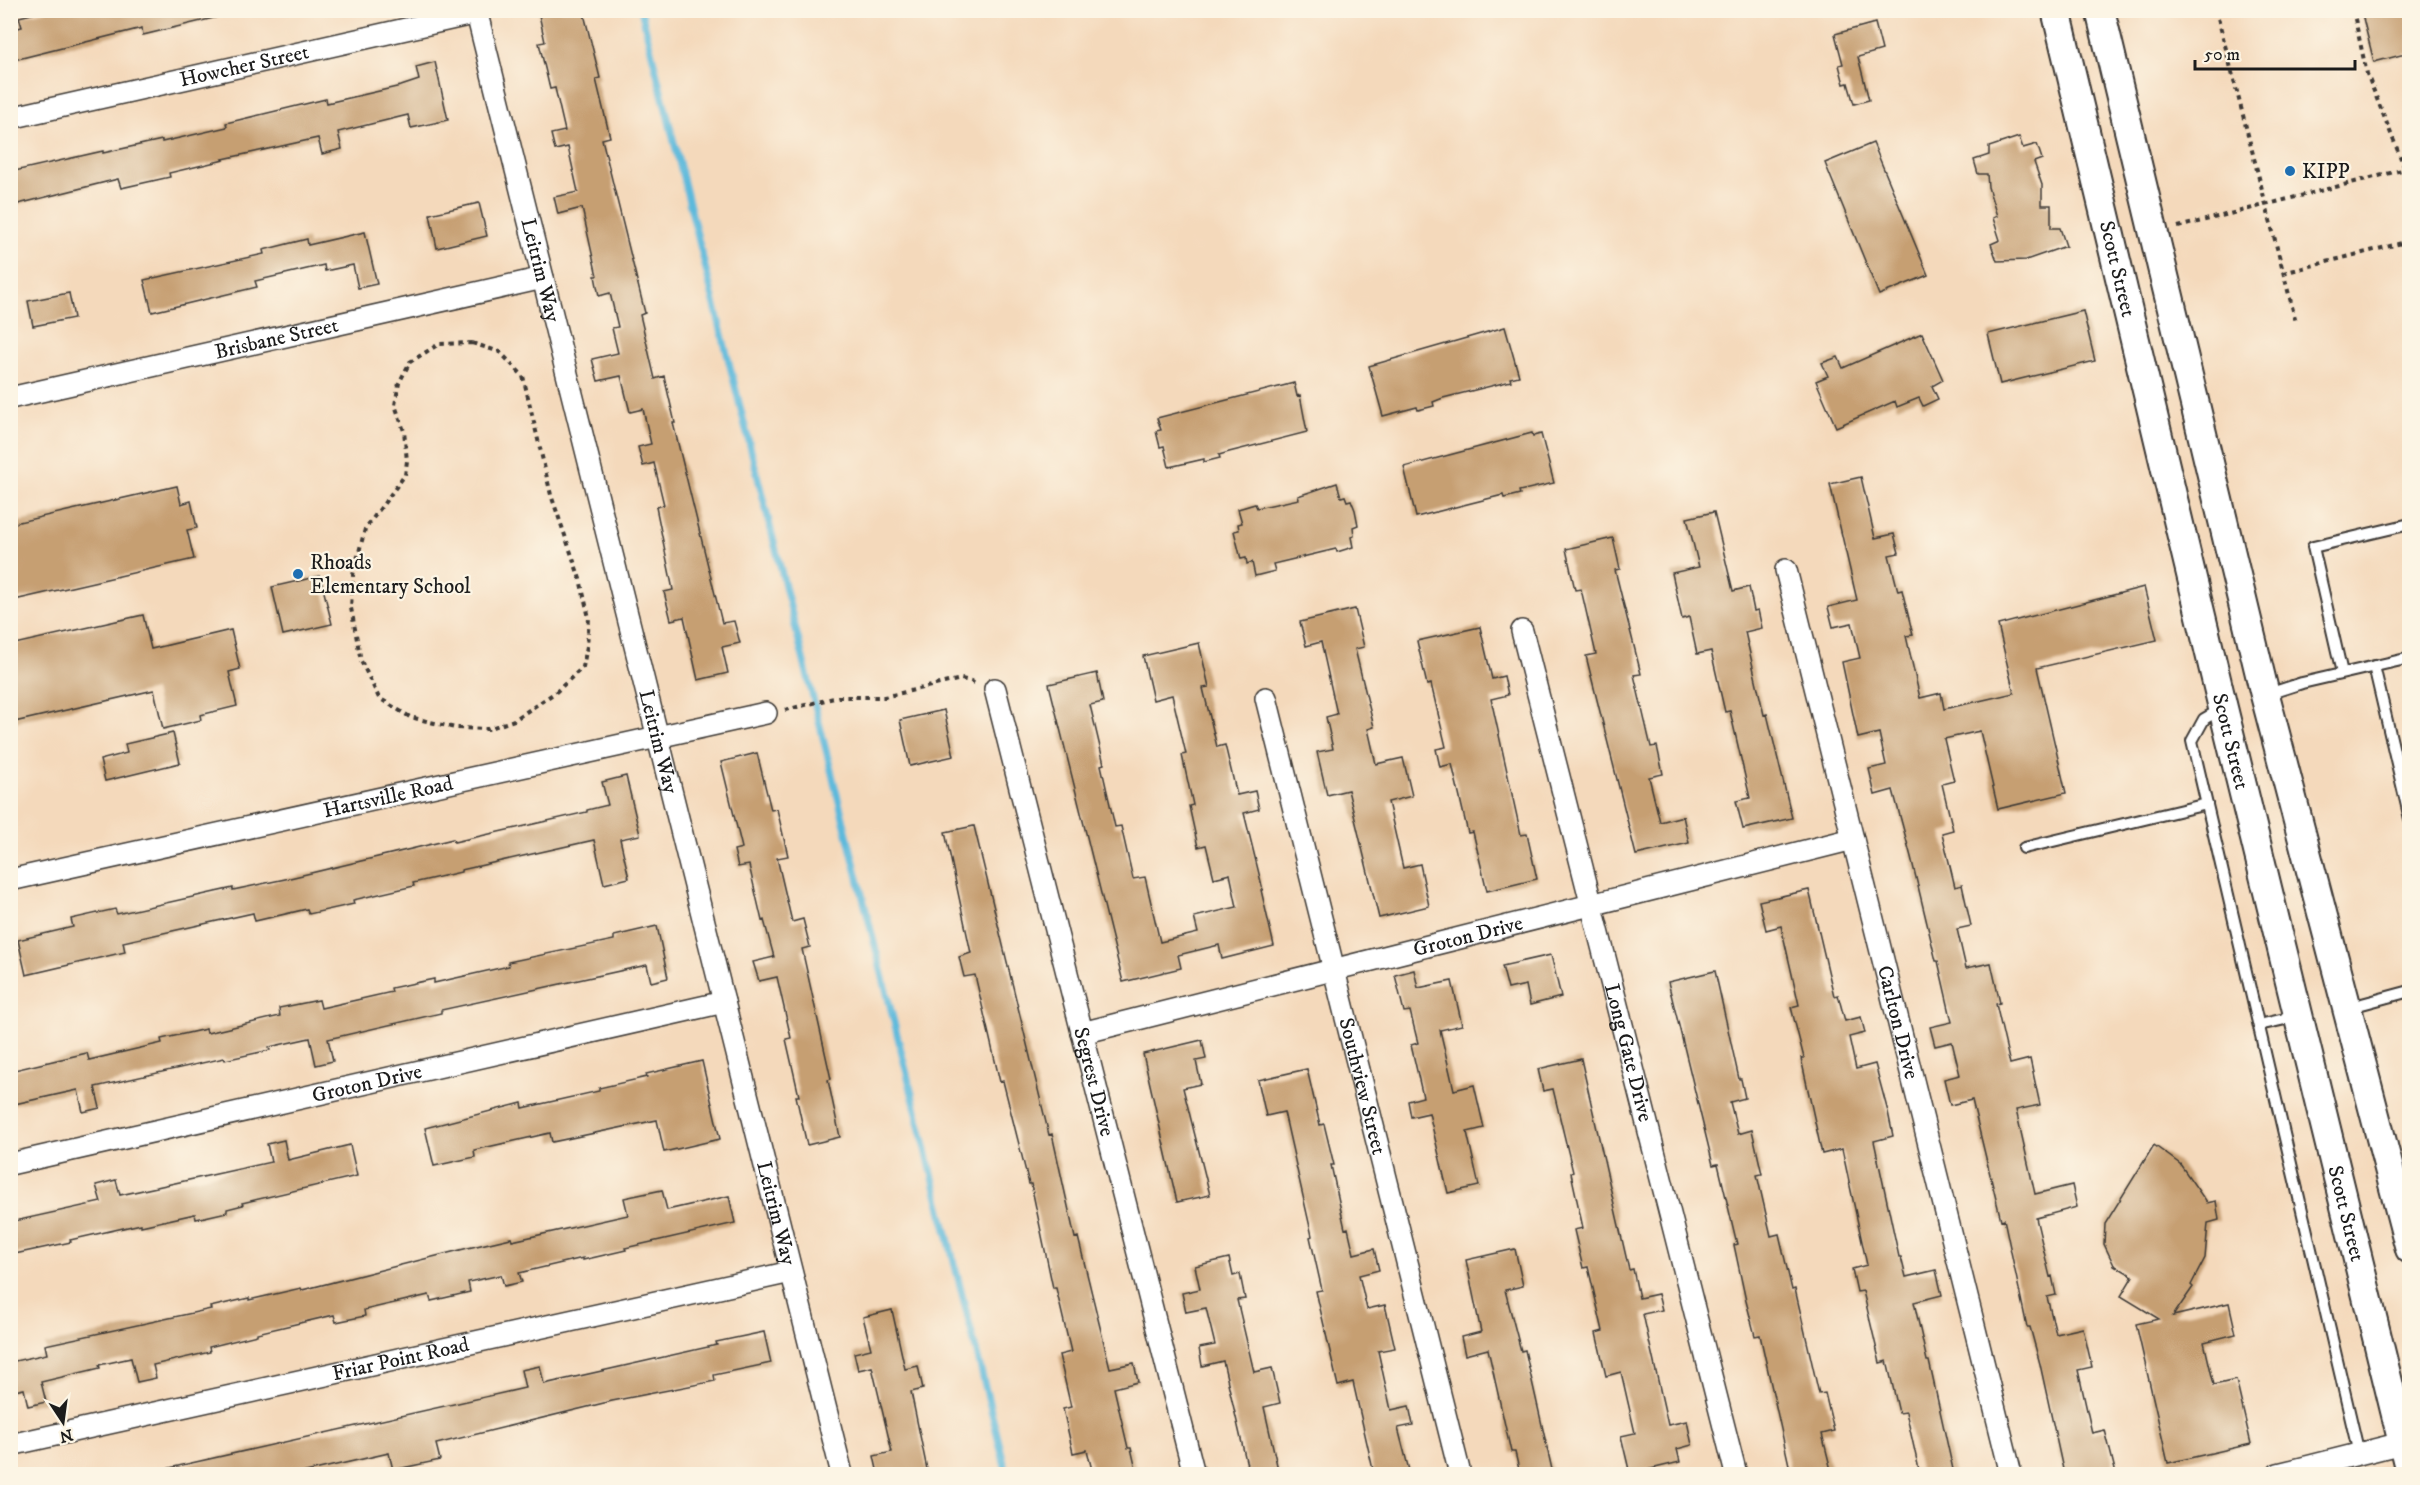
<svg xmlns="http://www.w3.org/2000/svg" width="2420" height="1485" font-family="'IM FELL DW Pica',serif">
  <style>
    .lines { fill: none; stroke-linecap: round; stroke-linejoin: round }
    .stream { stroke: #5db9db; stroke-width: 7 }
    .building { fill: #c69f72 }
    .service-casing { stroke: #3c3834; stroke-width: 14 }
    .minor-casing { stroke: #3c3834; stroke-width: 24 }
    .secondary-casing { stroke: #3c3834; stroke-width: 32 }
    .path { stroke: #3c3834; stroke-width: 4; stroke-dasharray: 4.5 4.5; stroke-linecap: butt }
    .service { stroke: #fff; stroke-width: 10 }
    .minor { stroke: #fff; stroke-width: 21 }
    .secondary { stroke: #fff; stroke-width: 28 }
    .poi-dot { fill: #1f6fb2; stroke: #fcf5e5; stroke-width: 2 }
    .labels { text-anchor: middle; stroke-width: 4.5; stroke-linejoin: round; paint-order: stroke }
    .street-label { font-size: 21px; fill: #1c1c1c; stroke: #fcf5e5 }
    .poi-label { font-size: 21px; fill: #1c1c1c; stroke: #fcf5e5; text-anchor: start }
  </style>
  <rect width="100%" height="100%" fill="#fcf5e5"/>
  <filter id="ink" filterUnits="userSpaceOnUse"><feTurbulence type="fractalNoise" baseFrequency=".0167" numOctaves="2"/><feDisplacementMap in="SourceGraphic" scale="12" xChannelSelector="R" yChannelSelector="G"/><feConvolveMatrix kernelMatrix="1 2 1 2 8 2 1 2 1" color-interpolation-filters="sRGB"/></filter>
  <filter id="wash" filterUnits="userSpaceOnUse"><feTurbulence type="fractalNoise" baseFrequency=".008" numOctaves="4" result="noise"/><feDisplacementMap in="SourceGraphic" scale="24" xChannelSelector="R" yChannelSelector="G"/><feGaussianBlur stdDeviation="1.35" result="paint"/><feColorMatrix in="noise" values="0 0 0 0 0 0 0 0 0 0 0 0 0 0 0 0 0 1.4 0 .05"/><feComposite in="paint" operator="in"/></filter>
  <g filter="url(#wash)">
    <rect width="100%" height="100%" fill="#f4d9bb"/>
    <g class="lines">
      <!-- stream -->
      <path class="stream" d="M641,10L1007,1474"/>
    </g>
    <g id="blocks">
      <!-- building -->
      <path class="building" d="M48,10H217L218,17L143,35L142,28L10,61V30L22,27L19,17Z
        M538,10H583L600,78L596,79L610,137L602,139L645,313L640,315L655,379L664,376L675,423H673L722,623L734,621L740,643L722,647L728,673L698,680L684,617L671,620L664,592L673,590L656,507L664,505L654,463L643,466L638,447L651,444L643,409L630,412L621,376L598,381L592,359L618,353L612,328L618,327L610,293L599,296L595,276H597L582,208L558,214L554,197L578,192L568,147L555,150L551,134L565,131L555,88L550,89L539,43L545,42Z
        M2361,10H2409V53L2374,62Z
        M1875,23L1882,50L1858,57L1869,100L1854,104L1848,83L1844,84L1839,65L1843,64L1835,34Z
        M435,62L448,120L411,128L408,115L338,132L342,149L322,154L318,138L223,159L224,160L169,173L170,177L121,188L118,179L10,206V172L103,151V153L162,140V142L227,127L226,123L326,99L327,103L401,86L419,80L416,67Z
        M2019,137L2023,148L2037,144L2042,159L2034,162L2042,185V205H2051V228H2060L2066,246L2026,260L1997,261L1991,244L2000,240L1993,218L1997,216L1988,187L1987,174H1978L1974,160L1989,155V147Z
        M1873,143L1928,275L1879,295L1825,163Z
        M479,203L487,236L437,248L430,214Z
        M365,232L377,284L358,288L353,265L325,271L324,265L255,281L257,287L152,312L144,280L264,254L263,250L307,239L308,245Z
        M69,293L74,318L33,326L28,301Z
        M2083,311L2095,361L2000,384L1988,334Z
        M1505,327L1519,376L1510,378L1511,381L1443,398L1433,402L1434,406L1418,410L1417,407L1383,416L1369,366Z
        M1922,333L1943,380L1932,386L1938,399L1923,406L1919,398L1897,407L1895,401L1836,427L1816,381L1828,376L1822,363L1838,357L1843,368Z
        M1294,383L1297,396L1300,395L1307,432L1229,452L1219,455L1220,458L1204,462V459L1169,467L1164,446L1160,447L1156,431L1161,430L1157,418Z
        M1532,433L1533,436L1541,434L1554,483L1519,491L1520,494L1504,498L1503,495L1416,517L1404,467Z
        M1861,477L1875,538L1894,534L1899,553L1889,555L1898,591L1902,590L1913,635L1906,636L1920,698L1941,693L1944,709L2014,693L1998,625L2144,587L2157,640L2037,668L2066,793L1998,809L1980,731L1944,739L1954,781L1942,784L1953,830L1942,833L1955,887L1962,885L1971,926L1957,929L1966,968L1991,963L2000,1003L1996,1004L2010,1064L2030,1059L2040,1105L2016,1110L2035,1194L2072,1185L2077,1207L2036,1218L2050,1277L2052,1276L2056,1295L2047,1297L2056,1334L2083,1328L2092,1367L2078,1370L2092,1433L2105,1430L2116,1474H2064L2040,1364L2030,1327H2027L2004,1219L2001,1220L1972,1100L1950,1105L1944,1079L1960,1075L1952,1042L1935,1046L1930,1027L1952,1022L1938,961H1936L1911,857L1893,790L1875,795L1869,769L1886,765L1879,733L1858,738L1842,662L1860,658L1852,623L1833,627L1828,607L1857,600L1830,484Z
        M1337,483L1341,497L1345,496L1347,501L1351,500L1355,510L1358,525L1353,527L1354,536L1351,537L1353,547L1337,552L1336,549L1273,564L1275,571L1255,576L1252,562L1247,564L1246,558L1241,559L1234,531L1239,530L1238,524L1242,523L1238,509L1255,504L1257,508L1299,499L1298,496Z
        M177,486L181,504L191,501L197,528L187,530L194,559L10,601V524Z
        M1714,512L1733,591L1749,587L1754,611L1758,610L1762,628L1745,632L1764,715L1767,714L1792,818L1743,829L1736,801L1750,798L1730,711L1725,712L1711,651L1697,654L1689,617L1682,619L1672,573L1699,567L1687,518Z
        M1613,538L1620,569L1615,570L1641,674L1634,675L1651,747L1657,746L1663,774L1649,777L1660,822L1683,816L1689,843L1636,855L1586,656L1596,654L1581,589L1575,590L1566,549Z
        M320,576L332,624L283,635L272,587Z
        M1355,609L1364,647L1355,649L1374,727L1368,729L1376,764L1403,758L1412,796L1388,802L1403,868L1420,864L1429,906L1379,918L1348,790L1327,795L1317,752L1333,749L1326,717L1337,714L1321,642L1306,646L1300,622Z
        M143,615L151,649L231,630L240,669L229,672L237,706L200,715L201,720L163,729L154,690L10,723V645Z
        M1480,627L1492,679L1504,676L1508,695L1491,699L1521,835L1527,834L1537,879L1487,891L1473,832L1468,833L1452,764L1440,767L1436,749L1446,747L1431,684L1427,685L1417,641Z
        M1199,643L1209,687L1203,688L1217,747L1225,745L1237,795L1255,791L1259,809L1244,813L1263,890H1261L1274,946L1222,959L1219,945L1178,955L1181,968L1123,982L1049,684L1097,673L1103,702L1090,705L1104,764L1101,765L1115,827L1121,826L1133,879L1145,877L1160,942L1198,933L1194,917L1237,907L1230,874L1214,878L1206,845L1198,847L1189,806L1193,805L1182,755L1186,754L1172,695L1153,700L1143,656Z
        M944,710L954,756L910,766L900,720Z
        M173,733L180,763L105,781L100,760L127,753L125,744Z
        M757,753L771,810L777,809L788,856L777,858L792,922L803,919L810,947L802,949L831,1079L828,1080L840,1137L807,1145L796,1096H799L786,1039L791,1038L777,977L759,981L753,962L774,957L764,920L762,921L749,865L738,867L734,850L742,848L721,762Z
        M626,776L640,835L620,839L629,878L604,884L594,840L461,870V872L413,883L414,886L353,900L354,904L309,914L307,909L255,921L253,913L123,942L125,952L26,975L18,940L73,927L71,919L115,909L117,914L233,888V890L290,878L453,839L454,842L587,812V810L608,805L602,782Z
        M974,826L1049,1135L1052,1134L1075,1238L1078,1237L1110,1368L1134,1363L1138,1382L1114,1388L1128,1448H1131L1137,1474H1093L1087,1450L1073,1453L1063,1409L1071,1407L1059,1355L1071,1352L1056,1288H1053L1031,1184H1029L1003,1081L1000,1082L975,975L964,977L959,957L971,953L945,832Z
        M1809,890L1834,996L1838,995L1845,1021L1861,1017L1865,1033L1849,1037L1856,1069L1875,1064L1888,1112L1893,1136L1874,1141L1899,1257H1901L1906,1277L1936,1270L1942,1295L1914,1302L1927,1361H1929L1954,1474H1920L1906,1412L1899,1413L1887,1361L1880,1363L1863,1291L1857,1292L1852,1269L1867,1265L1842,1149L1822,1154L1801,1058H1804L1791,1007L1799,1005L1781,926L1766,930L1759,901Z
        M657,926L668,978L651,982L647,965L441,1010V1013L328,1039L333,1061L316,1065L310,1038L269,1047L270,1050L225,1060L224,1058L95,1087L100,1108L83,1112L78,1090L10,1105V1071L87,1053L89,1060L162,1043L161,1039L206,1029L207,1033L280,1016L279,1008L319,1000L321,1008L392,992L391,988L434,979V983L509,966L508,962L614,940V936Z
        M1551,955L1561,997L1530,1005L1526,985L1508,989L1502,966Z
        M1414,970L1418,988L1452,981L1462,1025L1440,1030L1454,1090L1474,1085L1484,1128L1467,1132L1479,1186L1448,1193L1429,1113L1411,1117L1408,1101L1423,1097L1411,1045L1418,1043L1410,1011L1404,1012L1395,975Z
        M1715,971L1739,1079H1741L1745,1098L1730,1102L1738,1134L1752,1130L1762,1174L1757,1175L1771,1236L1779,1234L1792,1290L1795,1289L1819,1394L1825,1393L1834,1431L1822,1434L1832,1474H1791L1760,1335L1755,1336L1746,1301L1734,1245L1737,1244L1718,1164L1713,1165L1679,1026L1668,982Z
        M1202,1040L1206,1059L1196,1061L1201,1084L1183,1088L1210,1195L1177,1202L1143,1054Z
        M1581,1059L1629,1270L1633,1269L1639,1298L1658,1294L1662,1310L1643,1314L1668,1425L1687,1421L1692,1445L1677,1449L1680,1462L1630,1474L1621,1436L1635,1433L1621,1372L1606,1376L1596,1333L1603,1331L1588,1267L1583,1268L1574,1230L1583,1228L1571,1173L1573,1172L1553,1089L1543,1091L1538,1069Z
        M702,1061L720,1139L664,1152L657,1120L552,1142L550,1133L474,1150L475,1157L434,1166L425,1128L522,1103L523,1108L599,1091V1088L647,1077L646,1074Z
        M1307,1069L1320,1125L1324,1124L1334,1165H1331L1345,1229L1348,1228L1354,1254L1374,1249L1379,1270L1359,1275L1367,1309L1385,1305L1395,1348L1378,1351L1391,1410L1409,1406L1413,1425L1398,1428L1410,1474H1374L1353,1382L1338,1386L1316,1291L1322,1290L1310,1237L1312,1236L1284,1112L1266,1116L1258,1080Z
        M284,1140L288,1160L350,1145L357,1176L242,1203L243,1205L227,1209V1212L196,1219L195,1214L141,1226V1224L70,1240L71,1242L10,1255V1222L101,1202L96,1185L116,1180L120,1195L271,1162L267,1144Z
        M2154,1145L2180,1164L2207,1203L2216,1201L2219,1220L2208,1223L2205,1258L2191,1285L2193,1287L2173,1316L2229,1303L2236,1334L2204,1342L2214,1385L2236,1380L2251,1444L2168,1463L2136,1324L2159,1319L2121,1296L2133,1276L2114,1265L2104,1244L2105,1224Z
        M662,1190L667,1210L729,1196L735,1223L625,1248L626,1250L583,1260V1258L519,1273L522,1282L504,1286L501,1275L468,1282L470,1292L431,1301L429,1295L364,1310L365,1316L336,1322L334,1315L257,1333V1335L209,1347L210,1352L153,1365L156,1378L137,1382L131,1358L99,1365L100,1368L41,1382L46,1402L28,1406L24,1389L10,1392V1362L47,1354L45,1345L211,1309L210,1307L249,1298V1300L301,1288L302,1290L468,1248L511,1238L512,1241L628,1215L624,1198Z
        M1515,1249L1523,1286L1505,1290L1521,1351L1525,1350L1553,1474H1520L1515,1452H1511L1488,1349L1465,1355L1461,1337L1481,1332L1466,1260Z
        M1229,1258L1233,1276L1240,1274L1245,1299L1237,1300L1254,1372L1272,1368L1280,1403L1264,1407L1279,1474H1249L1223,1361L1202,1366L1199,1348L1215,1345L1206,1308L1186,1312L1182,1293L1200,1289L1195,1266Z
        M892,1310L905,1369L918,1366L923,1389L911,1392L928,1474H878L874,1456L892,1452L872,1367L858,1370L854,1353L871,1349L863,1317Z
        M764,1332L771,1363L714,1375L715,1381L612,1401L436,1444L440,1460L393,1470L389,1453L297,1474H170L169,1468L525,1388L521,1370L540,1366L544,1384L717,1345L716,1342Z"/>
    </g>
  </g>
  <g filter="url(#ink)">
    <use href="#blocks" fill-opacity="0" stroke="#3c3834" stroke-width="1.5"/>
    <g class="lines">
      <defs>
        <path id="service" d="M2374,666L2410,819
          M2342,673L2313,547L2410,524
          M2265,695L2302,683L2410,658
          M2223,708L2204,719L2192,741L2359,1454
          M2024,848L2207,804
          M2347,1008L2410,991
          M2259,1025L2298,1016"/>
        <g id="minor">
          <path id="s1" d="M476,10L842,1474"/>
          <path id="s2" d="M10,118L477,13"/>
          <path id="s3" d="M10,398L543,278"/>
          <path id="s4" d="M1786,570L2011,1474"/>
          <path id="s5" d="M1522,631L1736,1474"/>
          <path id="s6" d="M995,689L1194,1474"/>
          <path id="s7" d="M1266,698L1460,1474"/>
          <path id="s8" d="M10,880L766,713"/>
          <path id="s9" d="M1082,1033L1853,839"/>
          <path id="s10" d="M10,1164L724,1002"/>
          <path id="s11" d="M10,1445L791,1272"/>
          <path d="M2278,1474L2410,1441"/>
        </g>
        <g id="secondary">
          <path id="s12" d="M2056,10L2223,708L2410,1472"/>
          <path d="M2100,10L2265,695L2410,1249"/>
        </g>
      </defs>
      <!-- service casing -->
      <use href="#service" class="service-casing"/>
      <!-- minor casing -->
      <use href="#minor" class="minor-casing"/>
      <!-- secondary casing -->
      <use href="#secondary" class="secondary-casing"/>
      <!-- path -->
      <path class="path" d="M2216,10L2296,322
        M2353,10L2367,74L2410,181
        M2178,227L2410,168
        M2283,273L2410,241
        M472,343L500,352L523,376L551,495L580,579L589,618L587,646L583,667L556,692L514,720L488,729L455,728L410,717L379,698L361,661L351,608L353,575L365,529L405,475L407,461L404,431L395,405L399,383L410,362L439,344Z
        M785,710L838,697H884L961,679L971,681L976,685"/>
      <!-- service -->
      <use href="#service" class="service"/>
      <!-- minor -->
      <use href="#minor" class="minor"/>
      <!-- secondary -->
      <use href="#secondary" class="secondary"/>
    </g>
  </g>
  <!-- markers -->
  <g class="poi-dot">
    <circle cx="2290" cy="171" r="6"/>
    <circle cx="298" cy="574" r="6"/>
  </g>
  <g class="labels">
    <!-- street labels -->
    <g class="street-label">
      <text dy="7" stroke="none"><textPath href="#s2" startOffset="240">Howcher Street</textPath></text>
      <text dy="7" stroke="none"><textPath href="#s12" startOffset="266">Scott Street</textPath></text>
      <text dy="7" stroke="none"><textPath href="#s1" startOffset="268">Leitrim Way</textPath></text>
      <text dy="7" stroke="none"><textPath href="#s3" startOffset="273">Brisbane Street</textPath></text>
      <text dy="7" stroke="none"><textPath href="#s12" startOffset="752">Scott Street</textPath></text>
      <text dy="7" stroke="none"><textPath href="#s1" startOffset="754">Leitrim Way</textPath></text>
      <text dy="7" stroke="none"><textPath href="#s8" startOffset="387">Hartsville Road</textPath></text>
      <text dy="7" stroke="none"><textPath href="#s9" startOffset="398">Groton Drive</textPath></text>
      <text dy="7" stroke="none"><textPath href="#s4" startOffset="466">Carlton Drive</textPath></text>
      <text dy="7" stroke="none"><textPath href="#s5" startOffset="435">Long Gate Drive</textPath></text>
      <text dy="7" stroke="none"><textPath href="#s6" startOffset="405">Segrest Drive</textPath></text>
      <text dy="7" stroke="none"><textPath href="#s10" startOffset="366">Groton Drive</textPath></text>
      <text dy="7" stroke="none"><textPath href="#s7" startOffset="400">Southview Street</textPath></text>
      <text dy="7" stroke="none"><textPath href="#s1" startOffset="1240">Leitrim Way</textPath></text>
      <text dy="7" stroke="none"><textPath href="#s12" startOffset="1238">Scott Street</textPath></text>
      <text dy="7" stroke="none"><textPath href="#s11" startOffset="400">Friar Point Road</textPath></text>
    </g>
    <!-- poi labels -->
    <g class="poi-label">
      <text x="2302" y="178">KIPP</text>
      <text x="310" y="569">Rhoads<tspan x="310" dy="24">Elementary School</tspan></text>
    </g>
  </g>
  <!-- margin -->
  <rect width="2420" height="1485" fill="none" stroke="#fcf5e5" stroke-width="36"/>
  <!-- north arrow -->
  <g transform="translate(63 1422) rotate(167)" stroke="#fcf5e5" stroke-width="4.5" paint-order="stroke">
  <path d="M0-4.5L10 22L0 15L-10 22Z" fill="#1c1c1c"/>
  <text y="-9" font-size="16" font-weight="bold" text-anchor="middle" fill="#1c1c1c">N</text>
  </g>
  <!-- scale -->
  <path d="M2195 60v9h160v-9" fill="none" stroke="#1c1c1c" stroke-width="3"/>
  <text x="2204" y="60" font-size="18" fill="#1c1c1c" stroke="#fcf5e5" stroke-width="4.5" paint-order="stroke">50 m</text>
</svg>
